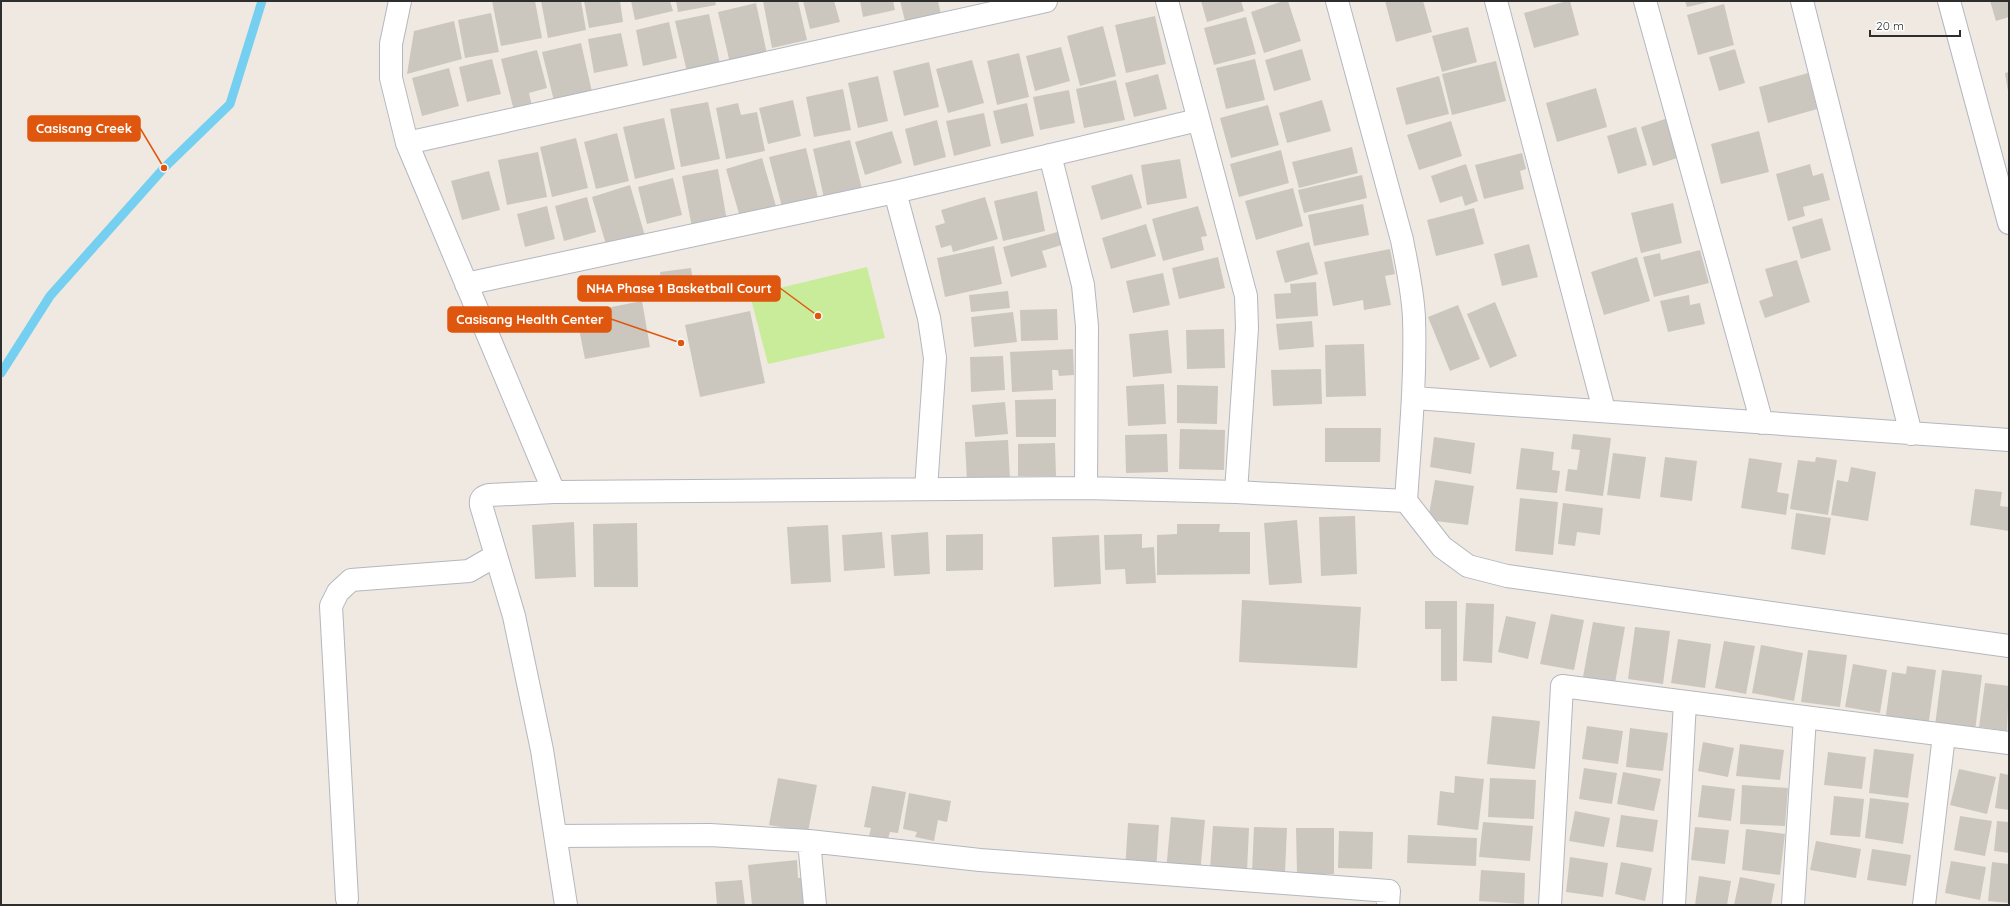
<svg xmlns="http://www.w3.org/2000/svg" width="2010" height="906" font-family="Quicksand,sans-serif">
  <style>
    .pitch { fill: #c9ec9a }
    .lines { fill: none; stroke-linecap: round; stroke-linejoin: round }
    .stream { stroke: #75cff0; stroke-width: 9 }
    .building { fill: #cbc7bf }
    .minor-casing { stroke: #b4b7c1; stroke-width: 24 }
    .minor { stroke: #fff; stroke-width: 22 }
    .leader { fill: none; stroke: #df570e; stroke-width: 1.5 }
    .callout-dot { fill: #df570e; stroke: #fff; stroke-width: 1.5 }
    .callout { fill: #df570e; stroke: #df570e; stroke-width: 1.5 }
    .callout-label { font-size: 13px; text-anchor: middle; font-weight: bold; fill: #fff }
  </style>
  <rect width="100%" height="100%" fill="#efe9e1"/>
  <!-- pitch -->
  <path class="pitch" d="M867,267L885,338L768,364L750,295Z"/>
  <g class="lines">
    <!-- stream -->
    <path class="stream" d="M1,373L50,296L164,168L230,104L262,1"/>
  </g>
  <!-- building -->
  <path class="building" d="M492,1H535L542,38L501,46Z
    M541,1H581L586,30L548,38Z
    M584,1H620L623,22L589,28Z
    M631,1H670L673,11L635,20Z
    M676,1H715L716,5L678,12Z
    M763,1H798L807,40L772,48Z
    M803,1H834L840,22L810,29Z
    M860,1H893L895,10L863,17Z
    M900,1H938L942,19L907,29Z
    M1201,1H1241L1244,11L1207,22Z
    M1283,1H1288L1301,41L1264,53L1251,12Z
    M1385,1H1423L1432,32L1396,42Z
    M1567,1H1570L1579,35L1534,48L1524,13Z
    M1685,1H1709V2L1687,7Z
    M1990,1H2009V17L1996,21Z
    M756,3L767,54L730,63L718,12Z
    M1724,4L1734,45L1698,55L1687,15Z
    M491,13L499,52L465,58L458,20Z
    M709,14L720,64L687,72L675,21Z
    M1155,16L1166,64L1126,73L1115,25Z
    M1246,17L1256,54L1214,65L1204,28Z
    M454,21L462,59L407,74L414,31Z
    M669,22L677,58L643,66L636,30Z
    M1103,26L1116,76L1080,86L1067,36Z
    M1468,27L1477,62L1442,72L1432,36Z
    M621,33L628,66L594,73L588,39Z
    M581,43L592,92L554,101L542,52Z
    M1061,47L1070,81L1035,91L1026,56Z
    M1302,49L1311,80L1274,91L1265,60Z
    M1735,49L1745,83L1719,91L1709,57Z
    M537,50L547,88L529,93L532,106L514,111L501,59Z
    M1019,53L1029,97L997,105L987,61Z
    M492,59L501,94L467,102L459,67Z
    M1255,59L1265,100L1226,109L1216,68Z
    M972,60L984,103L948,113L936,69Z
    M1496,61L1506,101L1452,115L1442,74Z
    M929,62L939,107L904,116L893,71Z
    M449,68L459,106L422,116L412,78Z
    M2009,72V91H2008L2005,73Z
    M1808,73L1817,109L1768,123L1759,87Z
    M1158,74L1167,109L1134,117L1125,83Z
    M878,76L888,121L858,128L848,83Z
    M1439,76L1449,114L1406,125L1396,88Z
    M1116,80L1125,120L1084,128L1076,89Z
    M1596,88L1607,127L1557,142L1546,103Z
    M843,89L851,130L814,137L806,97Z
    M1069,90L1075,123L1040,130L1033,97Z
    M793,100L801,136L768,144L759,108Z
    M1322,100L1331,131L1287,143L1279,113Z
    M708,102L720,159L681,167L670,109Z
    M738,103L741,115L757,112L765,151L726,159L716,108Z
    M1027,103L1034,136L1001,144L993,111Z
    M1268,105L1279,145L1231,158L1220,118Z
    M984,113L991,146L954,156L946,121Z
    M664,118L675,169L635,179L623,127Z
    M1668,118L1680,157L1653,166L1641,127Z
    M937,120L946,157L914,166L905,129Z
    M1451,121L1462,156L1419,170L1407,135Z
    M1636,127L1647,165L1618,174L1607,136Z
    M892,131L902,163L865,175L855,142Z
    M1759,131L1769,172L1721,184L1711,144Z
    M617,133L629,181L596,189L584,142Z
    M576,138L588,188L552,197L540,147Z
    M850,140L862,189L824,198L813,149Z
    M1352,147L1358,173L1299,188L1292,162Z
    M806,148L818,198L782,207L769,157Z
    M1281,150L1289,183L1239,197L1230,164Z
    M538,152L547,197L507,205L498,160Z
    M1522,153L1526,169L1520,171L1524,189L1484,199L1475,165Z
    M762,158L776,206L740,217L726,169Z
    M1180,159L1187,198L1147,205L1141,165Z
    M1466,164L1478,201L1465,206L1462,196L1440,203L1431,176Z
    M1810,164L1813,176L1823,173L1830,200L1803,207L1805,216L1788,221L1776,174Z
    M718,169L727,221L692,227L682,176Z
    M489,171L500,210L462,220L451,181Z
    M1132,174L1142,208L1101,220L1091,186Z
    M1362,175L1367,198L1304,213L1298,190Z
    M673,178L682,215L647,224L638,187Z
    M630,185L645,236L607,248L592,197Z
    M1293,188L1303,226L1256,240L1245,201Z
    M1037,191L1045,231L1003,241L994,201Z
    M587,197L596,232L564,241L555,206Z
    M985,197L998,239L953,252L951,245L941,248L935,226L945,223L941,210Z
    M1673,203L1682,243L1641,253L1631,213Z
    M1363,204L1369,235L1314,246L1308,215Z
    M547,206L555,239L525,247L517,214Z
    M1198,206L1207,236L1201,237L1204,250L1163,261L1152,219Z
    M1474,208L1484,244L1436,256L1427,220Z
    M1822,218L1831,250L1801,259L1792,227Z
    M1146,224L1156,256L1111,269L1102,238Z
    M1061,231L1065,244L1042,251L1047,267L1011,277L1003,247Z
    M1309,242L1318,274L1285,283L1276,251Z
    M1529,244L1538,277L1502,286L1494,254Z
    M994,246L1002,284L945,297L937,258Z
    M1390,249L1395,274L1385,276L1391,305L1364,310L1363,300L1333,306L1324,262Z
    M1700,250L1709,283L1654,297L1643,257L1660,253L1661,260Z
    M1218,257L1225,288L1179,299L1172,268Z
    M1637,257L1650,301L1604,315L1591,272Z
    M1797,260L1810,302L1765,318L1759,301L1773,296L1765,269Z
    M691,268L695,295L664,301L660,272Z
    M1163,273L1170,305L1133,313L1126,281Z
    M1316,282L1318,316L1276,319L1274,294L1291,293L1290,284Z
    M1008,291L1010,308L971,312L969,295Z
    M1689,295L1690,305L1700,303L1705,324L1668,332L1660,301Z
    M642,301L650,347L585,359L576,314Z
    M1495,302L1517,356L1490,368L1467,314Z
    M1458,305L1480,359L1450,371L1428,317Z
    M1057,309L1058,340L1021,341L1020,310Z
    M750,311L765,383L700,397L685,325Z
    M1013,312L1017,342L974,347L971,317Z
    M1312,321L1314,347L1279,350L1276,324Z
    M1224,329L1225,368L1187,369L1186,330Z
    M1168,330L1172,373L1133,377L1129,334Z
    M1364,344L1366,396L1326,397L1325,345Z
    M1073,349L1074,375L1059,376L1058,370H1052L1053,390L1012,392L1010,352Z
    M1003,356L1005,390L971,392L970,357Z
    M1321,369L1322,404L1273,406L1271,370Z
    M1164,384L1166,424L1128,426L1126,386Z
    M1177,385L1218,386L1217,424L1177,423Z
    M1056,399V437H1016L1015,400Z
    M1005,402L1008,434L975,437L972,405Z
    M1325,428H1381L1380,462H1325Z
    M1180,429L1225,430L1224,470L1179,469Z
    M1167,434L1168,472L1126,473L1125,435Z
    M1573,434L1611,438L1603,496L1565,491L1568,469L1577,470L1580,450L1571,449Z
    M1434,437L1475,443L1471,474L1430,467Z
    M1008,440L1010,479L967,482L965,442Z
    M1055,443L1056,476H1018V444Z
    M1521,448L1554,452L1552,470L1560,471L1557,493L1516,489Z
    M1613,453L1646,457L1640,499L1607,495Z
    M1665,457L1697,461L1692,501L1660,497Z
    M1816,457L1837,460L1828,515L1790,509L1798,460L1815,462Z
    M1749,458L1782,463L1777,492L1789,494L1786,515L1741,508Z
    M1851,467L1876,472L1868,521L1831,515L1837,480L1848,482Z
    M1435,480L1474,486L1468,525L1428,520Z
    M1975,489L2002,492L2000,506L2009,507V531L1970,525Z
    M1520,498L1558,502L1553,555L1515,551Z
    M1563,503L1603,508L1600,535L1577,532L1575,546L1558,544Z
    M1796,513L1831,518L1825,555L1791,549Z
    M1355,516L1357,574L1321,576L1319,517Z
    M1297,520L1302,583L1269,585L1264,523Z
    M574,522L576,577L535,579L532,525Z
    M637,523L638,587H594L593,524Z
    M1177,524H1220L1219,532H1250V574L1157,575V535L1177,534Z
    M828,525L831,582L791,584L787,527Z
    M882,532L885,568L844,571L842,535Z
    M928,532L930,574L894,576L891,535Z
    M983,534V570L946,571V535Z
    M1142,534V548L1154,547L1156,583L1126,584L1125,569L1105,570L1104,535Z
    M1099,535L1101,584L1054,587L1052,537Z
    M1242,600L1361,607L1357,668L1239,662Z
    M1425,601H1457V681H1441V629H1425Z
    M1466,603L1494,604L1492,663L1463,661Z
    M1551,614L1584,620L1574,670L1540,664Z
    M1506,616L1536,622L1528,659L1498,652Z
    M1593,622L1625,627L1615,683L1583,677Z
    M1635,627L1670,631L1663,684L1628,679Z
    M1678,639L1711,644L1705,688L1671,683Z
    M1724,641L1755,646L1746,694L1715,688Z
    M1761,645L1803,653L1794,701L1752,693Z
    M1808,650L1847,655L1840,707L1801,702Z
    M1853,664L1887,670L1880,713L1845,707Z
    M1907,666L1936,670L1928,728L1885,722L1892,672L1906,674Z
    M1942,670L1982,675L1975,731L1935,726Z
    M1985,683L2009,686L2007,731L1979,727Z
    M1492,716L1540,721L1535,769L1487,764Z
    M1587,726L1623,731L1618,764L1582,759Z
    M1630,728L1668,733L1663,771L1626,767Z
    M1703,742L1734,748L1728,777L1698,771Z
    M1740,744L1784,750L1780,780L1736,776Z
    M1874,749L1914,754L1908,798L1869,793Z
    M1828,752L1866,757L1862,789L1824,785Z
    M1584,768L1617,773L1612,804L1579,799Z
    M1959,769L1996,777L1987,814L1950,805Z
    M1623,772L1661,779L1654,811L1617,804Z
    M2000,773L2009,775V810L1995,808Z
    M1455,776L1484,779L1478,830L1437,825L1440,791L1454,793Z
    M778,778L817,785L808,832L769,825Z
    M1490,778L1536,780L1534,819L1488,817Z
    M1702,785L1735,789L1731,821L1698,817Z
    M1742,785L1788,788L1785,826L1740,824Z
    M872,786L906,792L898,833L890,832L888,839L869,836L871,828L864,827Z
    M909,793L951,801L947,822L938,820L934,841L915,837L917,832L903,829Z
    M1834,796L1864,799L1860,837L1830,835Z
    M1870,798L1909,803L1903,844L1865,838Z
    M1575,811L1610,818L1604,847L1569,841Z
    M1621,815L1658,820L1653,852L1616,847Z
    M1960,816L1992,821L1985,856L1954,850Z
    M1171,817L1205,820L1200,874L1166,871Z
    M1997,821L2009,822V853L1994,851Z
    M1483,822L1533,826L1530,861L1479,857Z
    M1128,823L1159,825L1156,872L1125,870Z
    M1213,826L1249,828L1247,872L1210,869Z
    M1254,827L1287,828L1285,873L1252,872Z
    M1695,827L1729,830L1725,864L1691,860Z
    M1296,828H1334V874H1297Z
    M1746,829L1785,834L1780,875L1742,870Z
    M1339,831L1373,832L1372,869L1338,868Z
    M1408,835L1477,838L1476,866L1407,863Z
    M1816,841L1861,849L1856,878L1810,870Z
    M1872,849L1911,855L1906,886L1867,880Z
    M1570,857L1608,863L1603,897L1566,892Z
    M797,860L798,878L808,877L811,903L801,905H752L748,865Z
    M1951,861L1986,867L1980,900L1945,893Z
    M1621,862L1652,868L1645,901L1615,894Z
    M1992,862L2009,864V903L1988,901Z
    M1481,870L1525,873L1524,904L1479,901Z
    M1699,876L1731,881L1727,905H1695Z
    M1740,877L1775,884L1771,905H1734Z
    M742,880L745,905H717L715,882Z"/>
  <g class="lines">
    <defs>
      <path id="minor" d="M400,1L391,44V78L407,143L554,492
        M1167,1L1246,296L1247,328L1236,492
        M1337,1L1402,240C1407,266 1413,292 1414,318C1416,380 1410,440 1406,501L1442,547L1468,566L1507,576L2009,646
        M1496,1L1604,410
        M1645,1L1762,423
        M1802,1L1911,434
        M1949,1L2009,223
        M407,143L1046,1
        M1050,155L1083,285L1087,326L1086,488
        M895,192L929,318L935,358L926,489
        M466,284L895,192L1198,120
        M1414,398C1612,411 1810,427 2009,440
        M557,836L710,835L809,841L980,860L1389,891L1388,905
        M809,841L815,905
        M347,899L331,606L338,592L351,580L469,571L495,556
        M566,905L542,750L514,616L481,505C480,498 483,497 489,495L554,492L1086,488L1236,492L1406,501
        M1550,905L1562,686L2009,743
        M1674,905L1685,702
        M1793,905L1805,717
        M1924,905L1944,735"/>
    </defs>
    <!-- minor casing -->
    <use href="#minor" class="minor-casing"/>
    <!-- minor -->
    <use href="#minor" class="minor"/>
  </g>
  <!-- callouts -->
  <path class="leader" d="M164 168L140 128M818 316L780 288M681 343L611 319"/>
  <g class="callout-dot">
    <circle cx="164" cy="168" r="4"/>
    <circle cx="818" cy="316" r="4"/>
    <circle cx="681" cy="343" r="4"/>
  </g>
  <g class="callout">
    <rect x="28" y="116" width="112" height="25" rx="4"/>
    <rect x="578" y="276" width="202" height="25" rx="4"/>
    <rect x="448" y="307" width="163" height="25" rx="4"/>
  </g>
  <g class="callout-label">
    <text x="84" y="133">Casisang Creek</text>
    <text x="679" y="293">NHA Phase 1 Basketball Court</text>
    <text x="530" y="324">Casisang Health Center</text>
  </g>
  <!-- border -->
  <rect width="2010" height="906" fill="none" stroke="#2e2e2e" stroke-width="4"/>
  <!-- scale -->
  <path d="M1870 30v6h90v-6" fill="none" stroke="#2e2e2e" stroke-width="2"/>
  <text x="1876" y="30" font-size="12" fill="#2e2e2e" stroke="#ffffff" stroke-width="3" paint-order="stroke">20 m</text>
</svg>
